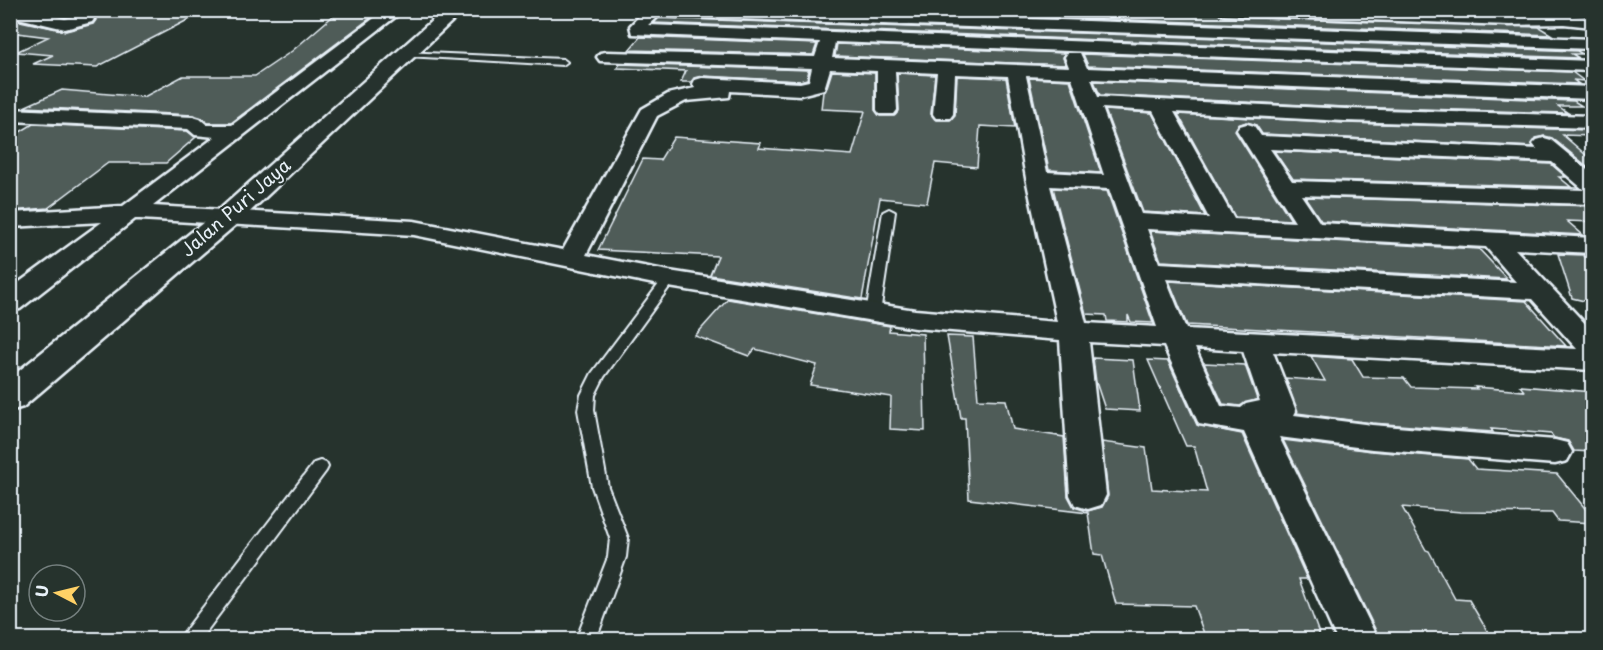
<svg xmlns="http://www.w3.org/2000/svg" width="1603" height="650" font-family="'Playpen Sans',sans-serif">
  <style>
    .building { fill: #505c59; stroke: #e8f1f8; stroke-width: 1.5 }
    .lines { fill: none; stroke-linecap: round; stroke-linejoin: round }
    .service-casing { stroke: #e8f1f8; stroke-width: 4 }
    .minor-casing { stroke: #e8f1f8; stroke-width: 5 }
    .tertiary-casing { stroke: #e8f1f8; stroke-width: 5 }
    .service { fill: #26332d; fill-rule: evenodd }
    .minor { fill: #26332d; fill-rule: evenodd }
    .tertiary { fill: #26332d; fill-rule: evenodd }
    .labels { text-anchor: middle; stroke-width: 4.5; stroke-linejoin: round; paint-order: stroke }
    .street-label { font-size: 18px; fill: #e8f1f8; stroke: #26332d }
  </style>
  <rect width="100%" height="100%" fill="#26332d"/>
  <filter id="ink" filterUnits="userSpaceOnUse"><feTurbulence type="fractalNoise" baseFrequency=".0167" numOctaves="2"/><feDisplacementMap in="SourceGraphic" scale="12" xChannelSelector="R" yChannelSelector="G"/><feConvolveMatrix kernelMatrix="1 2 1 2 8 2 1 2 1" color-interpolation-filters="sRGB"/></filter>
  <g filter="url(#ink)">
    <!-- building -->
    <path class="building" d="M58,10H207L97,67L33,64L53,55L16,52L48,37L10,32V23L20,21L66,31L93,24L96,20L95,17L85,12L65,17L49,13Z
      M340,10H381L231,123H208L193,115L24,107L62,90L144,97L183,76H255L292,51Z
      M854,10L1068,11L1173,13V10H1214L1224,17L1539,27L1552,35Z
      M659,18L1577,51L1583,54H1572L1579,58L654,23Z
      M640,37L817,44L813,55L629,50Z
      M837,44L1065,53L1063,58L1066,65L835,56Z
      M1083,54L1572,72L1584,81L1573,80L1579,84L1088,66Z
      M620,64L809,70L807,79L800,81L702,76L694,78L691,82H681L686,71L617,68Z
      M832,71L875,73V110L880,116H894L899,111L897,73L935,75L931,114L936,120H950L955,115L957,76L1006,78L1015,128L980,126L977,167L935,163L927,203L880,198L862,299L710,275L718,256L598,250L643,159L660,160L674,137L761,143L759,148L852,155L865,111L821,109L823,92L826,90Z
      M1029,78L1070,80L1101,173L1049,170Z
      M1094,81L1574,101L1582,106H1558L1568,113L1345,107L1100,95Z
      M1105,110L1152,113L1205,216L1143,212Z
      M1178,114L1345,123L1591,130L1593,136L1563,135L1593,161V171L1552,138L1545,136L1535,138L1531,144L1532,147L1262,134L1256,125L1246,122L1238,125L1235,131L1291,220L1235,217Z
      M33,124L187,131L196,137L166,163H108L48,208L10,211V138Z
      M1274,151L1551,164L1566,177H1559L1571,187L1293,179Z
      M1053,188L1107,191L1153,323L1131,322L1128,315V322L1107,321L1106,315L1086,314Z
      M1305,197L1593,206V222L1567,221L1583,235L1321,221Z
      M1150,231L1479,249L1507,279L1161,261Z
      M1558,254L1583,255L1593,264V303L1572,298Z
      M1169,281L1526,301L1566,346L1187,325Z
      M728,299L890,326L889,331L923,334L925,431L890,429L891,397L810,385L817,365L755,349L749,356L695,336Z
      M947,336L973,337L978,399L1006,400L1013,429L1064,437L1068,496L1074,507L1087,511L1102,507L1108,496L1102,442L1146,448L1152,489L1207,492L1194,446H1186L1148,360L1168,361L1197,425L1242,434L1307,579H1299L1321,639H1206L1194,606L1116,604L1102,555L1094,554L1088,513L969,499L965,418H961Z
      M1311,356L1352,359L1363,377L1404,378L1411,387L1477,389L1475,387L1524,391L1520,386L1593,392V452L1574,451L1568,441L1554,438L1551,434L1491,429L1493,432L1478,431L1372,423L1297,413L1286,378L1325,381Z
      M1093,358L1133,360L1140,411L1105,409L1096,382Z
      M1204,363L1245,365L1257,399L1240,406L1223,404Z
      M1283,440L1372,451L1468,459L1476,469L1557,474L1593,518V523L1558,521L1552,513L1461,512L1402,507L1426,550L1429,551L1455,599L1469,600L1492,639H1380Z"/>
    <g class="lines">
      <defs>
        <path id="service" d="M403,52L563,59L567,62L563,65L406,56L402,54Z
          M889,209L895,212L880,313L873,317L866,313L883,212Z
          M669,275L675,279L604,377L595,395L594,410L608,487L628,538L626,557L596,640H576L608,557L610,538L592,487L578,410L581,395L592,373L665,276Z
          M320,461L326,463L328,467L326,471L200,640H178L314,463Z"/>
        <path id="minor" d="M10,10H28L65,19L86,14L94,19L92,22L65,29L10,16Z
          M385,10H404L153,206L414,221L563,250L642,109L668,94L695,88L693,84L695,80L702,78L800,83L809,81L812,68L600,61L597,57L600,53L606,52L815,57L820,42L632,34L630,26L645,10H777L1592,39V49L658,16L648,25L1592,61V71L835,42L832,58L1069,67L1065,57L1068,53H1080L1087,68L1592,87V99L1091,79L1098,97L1345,109L1592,116V128L1345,121L1174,112L1234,219L1295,222L1237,130L1240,126L1247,124L1254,126L1261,136L1537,149L1533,144L1537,140L1544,138L1551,140L1592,174V204L1301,195L1320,223L1592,238V253L1515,249L1592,331V370L1273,352L1296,411L1294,415L1372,425L1555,440L1567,443L1572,452L1567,461L1555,464L1372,449L1279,437L1378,640H1337L1244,432L1199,424L1164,346L1089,342L1106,495L1101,505L1088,509L1075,505L1070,495L1060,340L915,328L669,287L414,235L140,219H135L20,309L10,311V289L102,222L10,227V213L123,206L215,137L195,135L188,129L10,121V109L193,117L200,119L207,125H232ZM830,69L877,71V110L880,114H894L897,110L895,71L937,73L933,114L936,118H950L953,114L955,74L1008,76L1026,178L1057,322L915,310L669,271L586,255L657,116L686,101L729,97L730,91L800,95L824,89ZM1026,76L1072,78L1104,175L1047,172ZM1102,108L1153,111L1209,218L1141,214ZM1270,149L1552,162L1584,190L1292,181ZM1050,186L1109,189L1157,327L1086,323ZM1147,229L1486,247L1516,282L1159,263ZM1166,279L1532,299L1577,349L1186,329ZM1195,348L1243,351L1260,401L1246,404L1241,408L1221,406Z
          M1216,10L1564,14L1592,17V27L1564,24L1510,25L1224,15Z"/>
        <path id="tertiary" d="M444,10H464L239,222L23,407L10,411V378L219,210Z"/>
      </defs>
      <!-- service casing -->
      <use href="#service" class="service-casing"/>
      <!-- minor casing -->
      <use href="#minor" class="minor-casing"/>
      <!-- tertiary casing -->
      <use href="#tertiary" class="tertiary-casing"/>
      <!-- service -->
      <use href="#service" class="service"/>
      <!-- minor -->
      <use href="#minor" class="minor"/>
      <!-- tertiary -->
      <use href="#tertiary" class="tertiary"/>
    </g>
  </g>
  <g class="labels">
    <!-- street labels -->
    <g class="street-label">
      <text transform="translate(236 208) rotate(-41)" y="6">Jalan Puri Jaya</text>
    </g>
  </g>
  <!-- margin -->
  <rect width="1603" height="650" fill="none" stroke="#26332d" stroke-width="36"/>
  <rect x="18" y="18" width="1567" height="614" fill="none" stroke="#e8f1f8" stroke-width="2" filter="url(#ink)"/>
  <!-- north arrow -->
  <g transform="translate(57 593) rotate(277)"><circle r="28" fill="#26332d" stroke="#747f7e" stroke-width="1.5"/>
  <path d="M0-4.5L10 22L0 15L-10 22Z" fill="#ffd166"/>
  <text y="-9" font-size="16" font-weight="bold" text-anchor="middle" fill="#e8f1f8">U</text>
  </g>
</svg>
